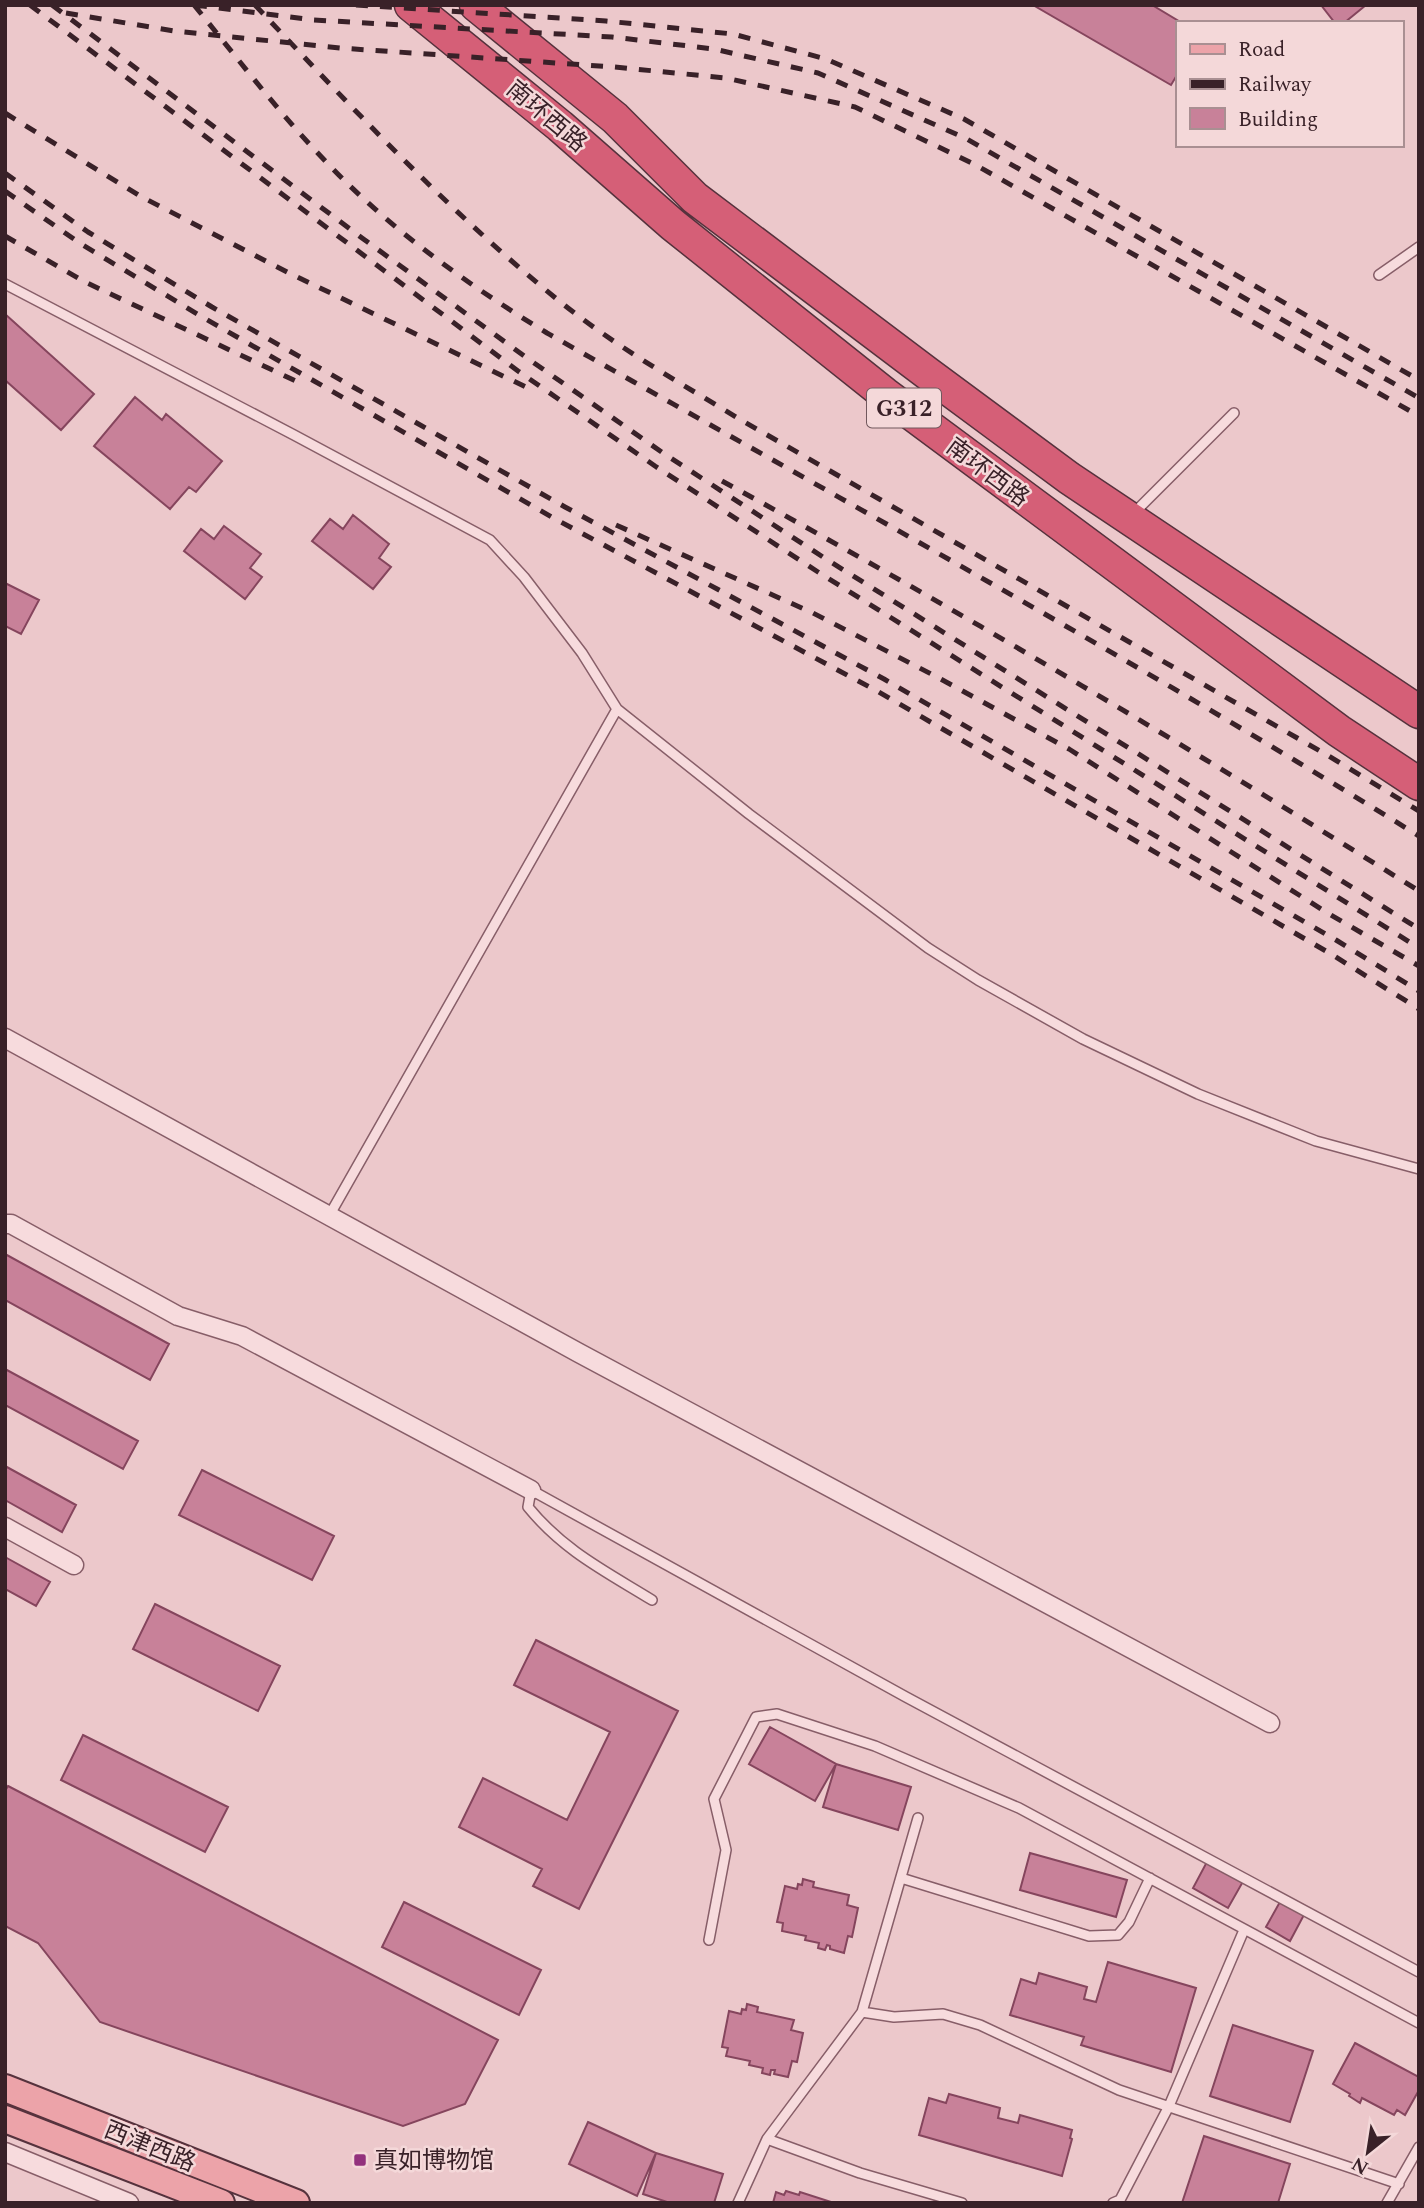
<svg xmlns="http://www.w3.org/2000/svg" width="1424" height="2208" font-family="Spectral,'Noto Sans SC',serif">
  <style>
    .building { fill: #c88199; stroke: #85455d; stroke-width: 2 }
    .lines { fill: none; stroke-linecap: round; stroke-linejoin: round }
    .lane-casing { stroke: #875e68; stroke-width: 12 }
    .street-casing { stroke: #875e68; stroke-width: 21 }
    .primary-casing { stroke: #56323d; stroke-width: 30 }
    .highway-casing { stroke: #56323d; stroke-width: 35 }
    .lane { stroke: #f7dbdd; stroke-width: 9 }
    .street { stroke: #f7dbdd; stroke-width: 18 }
    .primary { stroke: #eca3a9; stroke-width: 26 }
    .highway { stroke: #d55f77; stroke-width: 32 }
    .rail { stroke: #392128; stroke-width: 5; stroke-dasharray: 12 12; stroke-linecap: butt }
    .poi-dot { fill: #93327d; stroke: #f4d8d9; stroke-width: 2.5 }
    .labels { text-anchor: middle; stroke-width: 5; stroke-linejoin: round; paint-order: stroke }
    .shield { fill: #f4d8d9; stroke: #71585d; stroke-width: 2 }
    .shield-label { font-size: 23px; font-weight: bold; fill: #392128 }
    .street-label { font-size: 24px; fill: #392128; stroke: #f4d8d9 }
    .poi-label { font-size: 24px; fill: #392128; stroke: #f4d8d9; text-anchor: start }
  </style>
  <rect width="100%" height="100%" fill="#ecc8cb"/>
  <!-- building -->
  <path class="building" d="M1033,5H1152L1182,23H1177V75L1171,85Z
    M1321,5H1366L1344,23H1335Z
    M5,314L94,394L61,430L5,380Z
    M135,397L162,420L166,414L222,461L196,492L189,487L170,509L94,446Z
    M353,515L389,544L379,558L391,567L373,589L312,541L330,519L343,529Z
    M224,526L261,554L250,568L262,577L245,599L184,551L201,529L214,539Z
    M5,583L39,600L21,634L5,626Z
    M5,1254L169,1344L150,1380L5,1300Z
    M5,1369L138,1441L123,1469L5,1405Z
    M5,1466L76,1505L62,1532L5,1500Z
    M202,1470L334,1536L312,1580L179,1515Z
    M5,1557L50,1582L36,1606L5,1589Z
    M155,1604L280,1666L258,1711L133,1649Z
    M536,1640L678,1711L579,1909L533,1886L542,1869L459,1827L483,1778L567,1820L610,1732L514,1685Z
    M770,1727L836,1764L815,1801L749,1764Z
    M83,1735L228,1807L205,1852L61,1780Z
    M836,1764L911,1787L898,1830L823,1807Z
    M8,1786L498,2040L465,2104L403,2126L100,2022L38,1943L5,1926V1791Z
    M1030,1853L1127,1880L1116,1917L1020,1890Z
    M1209,1858L1245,1878L1228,1908L1193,1888Z
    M803,1879L814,1882L813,1887L849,1895L847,1905L858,1908L852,1937L848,1936L844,1953L830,1949V1946L827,1945L825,1950L818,1948L819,1943L805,1940L806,1936L782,1931L783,1923L777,1922L785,1886L797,1889L798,1884L802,1885Z
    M1281,1900L1305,1913L1290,1941L1266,1927Z
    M404,1902L541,1970L519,2015L382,1947Z
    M1108,1962L1196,1988L1171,2072L1081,2045L1084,2037L1010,2015L1021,1979L1036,1984L1039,1973L1087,1987L1084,1999L1096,2002Z
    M747,2004L758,2007L757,2012L794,2020L791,2030L803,2033L797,2062L792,2061L788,2077L774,2074L775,2070H771L770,2075L762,2073L763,2068L749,2065L750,2061L726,2056L728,2048L722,2047L729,2011L741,2014L742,2009L746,2010Z
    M1233,2025L1313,2051L1290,2122L1210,2096Z
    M1355,2043L1419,2077V2090L1405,2115L1397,2110L1394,2115L1362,2098L1360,2103L1349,2096L1350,2094L1333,2084Z
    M949,2094L1000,2108L998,2118L1018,2123L1020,2115L1072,2130L1070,2138L1072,2139L1062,2176L919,2135L929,2098L946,2103Z
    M588,2122L656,2153L637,2196L569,2164Z
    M1204,2136L1290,2164L1278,2203H1182Z
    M656,2153L723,2174L714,2203H670L643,2194Z
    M786,2191L799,2195L800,2192L831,2202L773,2203L776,2192L784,2195Z"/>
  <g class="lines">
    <defs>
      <path id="lane" d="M1379,275L1419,247
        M5,284L294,435L490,540L524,577L582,653L617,709L749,814L928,948L978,980L1083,1039L1198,1094L1316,1141L1419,1169
        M1134,513L1234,413
        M329,1216L617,709
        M652,1600C605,1571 564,1551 528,1507L531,1490L906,1697L1419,1972
        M901,1878L1089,1936L1118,1935L1129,1922L1150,1878
        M709,1940L726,1850L714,1799L756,1717L777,1714L875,1746L1019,1808L1419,2023
        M862,2012L894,2017L943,2014L980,2025L1119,2090L1399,2184
        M767,2139L860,2173L962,2203
        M738,2203L767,2139L862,2012L918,1818
        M1113,2203L1120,2200L1169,2106L1244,1930
        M1387,2203L1419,2147"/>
      <path id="street" d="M5,1038L579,1353L1270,1723
        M5,1224H11L178,1316L242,1336L531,1490
        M5,1527L74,1565
        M5,2152L129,2203"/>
      <path id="primary" d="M5,2088L296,2203
        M5,2119L221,2203"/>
      <path id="highway" d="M411,5L560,126L673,225L885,394L1339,731L1419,784
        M476,5L615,118L695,198L927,373L1069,478L1419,712"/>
    </defs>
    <!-- lane casing -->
    <use href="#lane" class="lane-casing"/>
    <!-- street casing -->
    <use href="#street" class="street-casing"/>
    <!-- primary casing -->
    <use href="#primary" class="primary-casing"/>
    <!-- highway casing -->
    <use href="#highway" class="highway-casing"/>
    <!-- lane -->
    <use href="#lane" class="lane"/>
    <!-- street -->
    <use href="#street" class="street"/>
    <!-- primary -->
    <use href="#primary" class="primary"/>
    <!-- highway -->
    <use href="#highway" class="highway"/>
    <!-- rail -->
    <path class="rail" d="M30,5L518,371L655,466L818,572L1419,948
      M52,5L362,238L527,358L663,453L826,559L1419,929
      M194,5C239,60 282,117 332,168C395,233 470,286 547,333C839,498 1133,659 1419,836
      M195,5L314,20L612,37L714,49L818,73L965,138L1419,398
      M255,5C353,109 452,215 563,304C618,348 682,384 741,420L1327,755L1419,811
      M356,5L606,21L733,34L826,59L964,119L1419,380
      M66,13L174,31L340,48L614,67L726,78L855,107L974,164L1419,416
      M5,113L140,196L289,273L530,389
      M5,173L88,232L212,307L565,507L884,679L1336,940L1419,991
      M5,191L81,244L204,318L557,520L877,691L1331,954L1419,1009
      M5,236L85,282L300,383
      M722,481C959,610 1190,748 1419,891
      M616,525L813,613L937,677L1069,749L1329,914L1419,966"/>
  </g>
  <!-- markers -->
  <rect class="poi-dot" x="353" y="2153" width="14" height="14" rx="3.5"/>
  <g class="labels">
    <!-- shield labels -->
    <rect class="shield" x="867" y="388.5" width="74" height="39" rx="5"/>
    <g class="shield-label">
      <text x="904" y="416">G312</text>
    </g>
    <!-- street labels -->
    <g class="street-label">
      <text transform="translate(547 116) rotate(40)" y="8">南环西路</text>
      <text transform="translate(988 472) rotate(37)" y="8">南环西路</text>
      <text transform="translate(150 2146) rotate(22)" y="8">西津西路</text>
    </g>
    <!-- poi labels -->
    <g class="poi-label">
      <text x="374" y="2168">真如博物馆</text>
    </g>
  </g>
  <!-- border -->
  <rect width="1424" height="2208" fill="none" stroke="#392128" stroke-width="14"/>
  <!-- legend -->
  <rect x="1176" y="21" width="228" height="126" fill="#f4d8d9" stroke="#a98f92" stroke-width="2"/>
  <rect x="1190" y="44" width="35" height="10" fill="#eca3a9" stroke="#a98f92" stroke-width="2"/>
  <text x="1238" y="56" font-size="21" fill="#392128">Road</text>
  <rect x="1190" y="79" width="35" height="10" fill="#392128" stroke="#a98f92" stroke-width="2"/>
  <text x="1238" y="91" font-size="21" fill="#392128">Railway</text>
  <rect x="1190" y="108" width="35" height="21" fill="#c88199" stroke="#a98f92" stroke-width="2"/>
  <text x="1238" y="126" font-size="21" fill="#392128">Building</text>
  <!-- north arrow -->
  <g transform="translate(1368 2152) rotate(210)" stroke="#f4d8d9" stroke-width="5" paint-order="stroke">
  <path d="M0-5L12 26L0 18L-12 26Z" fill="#392128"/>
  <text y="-10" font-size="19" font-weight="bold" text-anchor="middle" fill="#392128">N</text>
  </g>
</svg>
